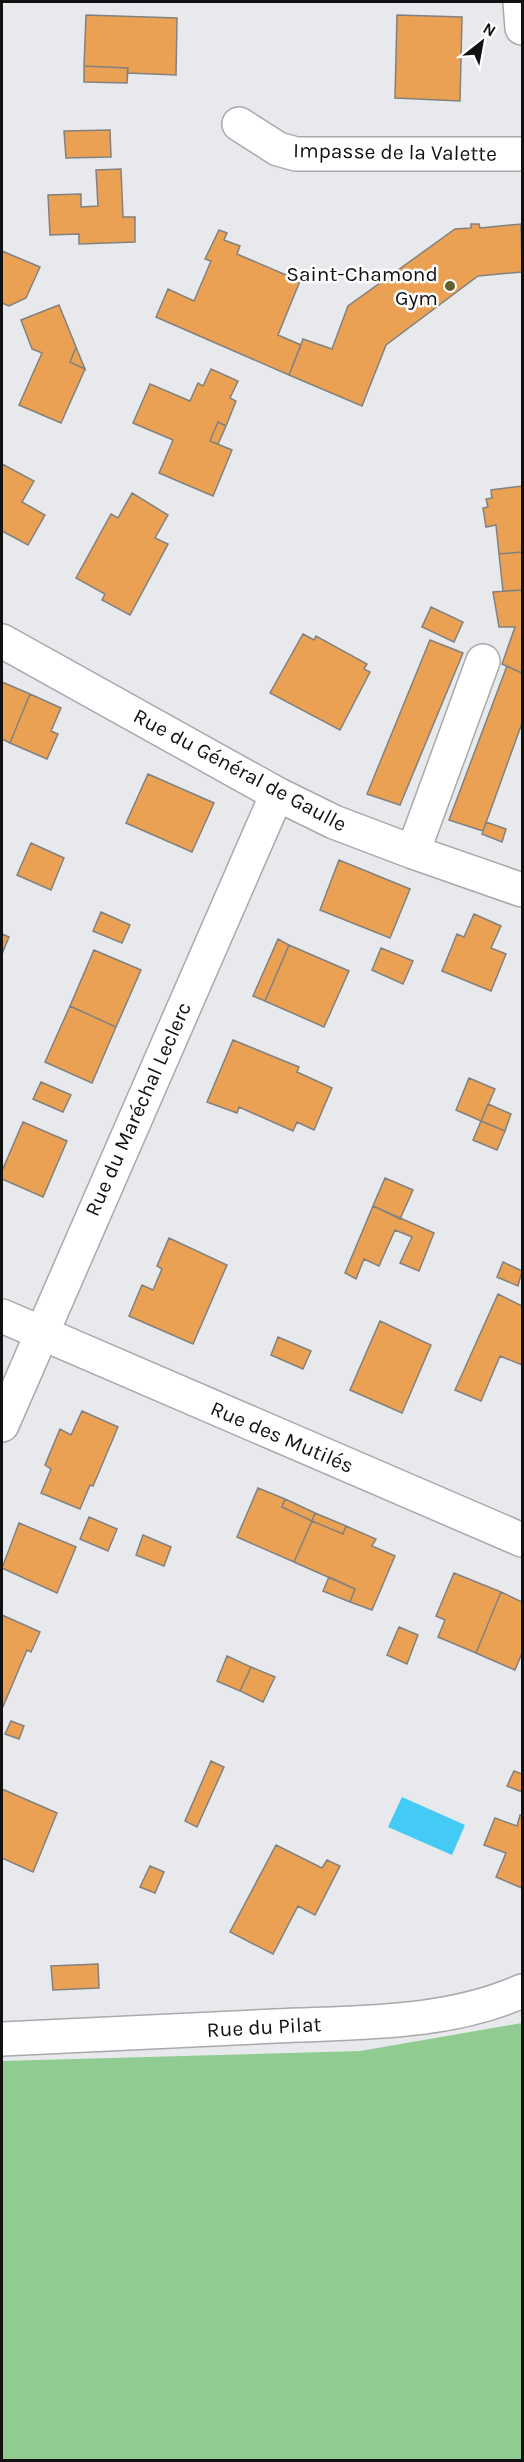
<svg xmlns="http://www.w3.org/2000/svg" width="524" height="2462" font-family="Karla,sans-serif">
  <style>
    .green { fill: #90cc91 }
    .water { fill: #44cbf5 }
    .building { fill: #eaa153; stroke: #83817f; stroke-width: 1.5 }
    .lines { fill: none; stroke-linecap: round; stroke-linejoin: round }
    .minor-casing { stroke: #a8a9ac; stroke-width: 36 }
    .major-casing { stroke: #a8a9ac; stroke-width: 36 }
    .minor { stroke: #fff; stroke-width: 33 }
    .major { stroke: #fff; stroke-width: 33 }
    .poi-dot { fill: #63602d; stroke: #fff; stroke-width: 2 }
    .labels { text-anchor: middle; stroke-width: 5; stroke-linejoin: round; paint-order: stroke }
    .street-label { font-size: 21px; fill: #111112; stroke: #fff }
    .poi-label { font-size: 21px; fill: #111112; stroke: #fff; text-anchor: end }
  </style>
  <rect width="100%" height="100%" fill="#e8e9ec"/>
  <!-- green -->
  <path class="green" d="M522,2023V2460H2V2061L360,2051Z"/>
  <!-- water -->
  <path class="water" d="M402,1797L465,1825L452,1855L388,1827Z"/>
  <!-- building -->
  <path class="building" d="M86,15L177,18L176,75L127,73L128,68L84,66Z
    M397,15L462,17L460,101L395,98Z
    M84,66L128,68L127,83L84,82Z
    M110,130L111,157L66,158L64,131Z
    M121,169L123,217H135V242L79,244V234L50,235L48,195L81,194V207L98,206L96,170Z
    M471,224H479L480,228L521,224L522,272L478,276L386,345L362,406L289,375L303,339L332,349L348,306L455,229L471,228Z
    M219,230L227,233L224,240L240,246L237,254L300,281L278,335L301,345L289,375L156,317L168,289L194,301L211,261L205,259Z
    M2,251L40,267L26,298L9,306L2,303Z
    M59,305L76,347L70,362L85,369L61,423L19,405L42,353L32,349L21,320Z
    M76,347L85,369L70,362Z
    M211,369L238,381L230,398L236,401L226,426L218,422L210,441L232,450L213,496L159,473L173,440L133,423L150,384L190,401L198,383L203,386Z
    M218,422L226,426L218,444L210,441Z
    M2,464L34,481L22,502L45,515L28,545L2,531Z
    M522,486V552L499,554L496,525L486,527L483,508L488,507L486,499L492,498L491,490Z
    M132,493L168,515L155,538L168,544L130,615L102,600L105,594L76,578L111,514L118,518Z
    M522,552V590L503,591L499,554Z
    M522,590V673L502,664L515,627H499L493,592Z
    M431,607L463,622L454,642L422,627Z
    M303,634L314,640L316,636L367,664L364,669L370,672L340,730L270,693Z
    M430,640L463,653L400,805L367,794Z
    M507,666L522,673V723L483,831L449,820Z
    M2,682L30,694L10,743L2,739Z
    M30,694L61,708L51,731L58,734L47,759L10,743Z
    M148,774L214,803L192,852L126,823Z
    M486,822L506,829L502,842L482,834Z
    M31,843L64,858L51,890L17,875Z
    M339,860L410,889L390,938L320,910Z
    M101,912L130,925L122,943L93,931Z
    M474,914L501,926L491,948L506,954L491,991L442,971L457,934L464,937Z
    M2,934L9,937L2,954Z
    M278,939L289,945L265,1001L253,996Z
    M289,945L349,971L324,1027L265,1001Z
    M381,948L413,961L403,984L372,970Z
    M94,950L141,970L116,1027L70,1006Z
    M70,1006L116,1027L92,1083L45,1062Z
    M233,1040L299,1067L297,1072L332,1088L314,1130L297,1122L293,1131L239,1107L237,1113L207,1102Z
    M469,1078L495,1089L481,1121L456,1110Z
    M41,1082L71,1095L63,1112L33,1099Z
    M488,1104L511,1114L505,1131L481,1121Z
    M481,1121L505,1131L497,1150L473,1140Z
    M23,1122L67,1141L43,1197L2,1179V1171Z
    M385,1178L413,1190L400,1219L373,1206Z
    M373,1206L434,1233L419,1271L400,1263L412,1237L395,1230L379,1266L364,1259L356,1279L345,1273Z
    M169,1238L227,1265L193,1344L129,1316L142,1285L153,1290L162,1269L157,1266Z
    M503,1262L522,1271L518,1286L497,1277Z
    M498,1294L522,1306V1365L500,1356L481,1401L455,1390Z
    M380,1321L431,1345L402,1413L350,1390Z
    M278,1337L311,1351L303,1369L271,1355Z
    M82,1411L118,1427L93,1486L90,1485L80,1509L41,1493L51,1469L45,1465L60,1429L71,1435Z
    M258,1488L285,1499L282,1507L312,1521L294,1562L237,1537Z
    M285,1499L315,1513L312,1521L282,1507Z
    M315,1513L346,1526L343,1534L312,1521Z
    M89,1517L117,1529L108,1551L80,1539Z
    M312,1521L343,1534L346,1526L376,1539L372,1546L395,1556L372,1610L350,1602L355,1589L294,1562Z
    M19,1523L76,1547L57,1593L2,1568Z
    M143,1535L171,1547L164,1566L136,1555Z
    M454,1573L501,1592L476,1653L438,1637L445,1620L436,1616Z
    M329,1577L355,1589L350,1602L323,1591Z
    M501,1592L522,1602V1653L515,1670L476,1653Z
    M2,1615L40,1632L31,1652L27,1650L2,1709Z
    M399,1627L418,1635L407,1664L387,1655Z
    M227,1656L251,1667L240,1691L217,1681Z
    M251,1667L275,1677L263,1702L240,1691Z
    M11,1721L24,1726L19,1739L5,1734Z
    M211,1761L224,1767L197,1827L185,1821Z
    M514,1771L522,1774V1792L507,1786Z
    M2,1789L57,1813L33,1872L2,1858Z
    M520,1815L522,1816V1888L496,1877L506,1853L484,1845L495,1818L517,1826Z
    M276,1845L322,1868L327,1860L340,1866L315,1915L298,1906L273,1954L230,1932Z
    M150,1866L164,1872L155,1893L140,1887Z
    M98,1964L99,1988L53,1990L51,1966Z"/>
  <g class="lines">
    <defs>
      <path id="minor" d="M239,124L278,149L296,154H522
        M2,641L277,794L334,822L413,852L522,890
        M413,852L483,661
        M2,1316L522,1540
        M2,1425L277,794"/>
      <path id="major" d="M520,2L522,28
        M2,2039C93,2035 184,2031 275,2026C358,2022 446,2025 522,1991"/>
    </defs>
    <!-- minor casing -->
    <use href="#minor" class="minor-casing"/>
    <!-- major casing -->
    <use href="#major" class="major-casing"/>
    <!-- minor -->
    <use href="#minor" class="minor"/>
    <!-- major -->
    <use href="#major" class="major"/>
  </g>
  <!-- markers -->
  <circle class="poi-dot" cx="450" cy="286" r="6"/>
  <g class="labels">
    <!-- street labels -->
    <g class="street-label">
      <text transform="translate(395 152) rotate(1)" y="7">Impasse de la Valette</text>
      <text transform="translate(240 770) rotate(28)" y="7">Rue du Général de Gaulle</text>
      <text transform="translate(138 1109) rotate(-66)" y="7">Rue du Maréchal Leclerc</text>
      <text transform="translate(282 1437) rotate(23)" y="7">Rue des Mutilés</text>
      <text transform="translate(264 2027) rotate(-3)" y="7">Rue du Pilat</text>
    </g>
    <!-- poi labels -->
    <g class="poi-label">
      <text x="438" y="281">Saint-Chamond<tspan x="438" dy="24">Gym</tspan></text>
    </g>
  </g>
  <!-- border -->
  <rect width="524" height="2462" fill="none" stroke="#111112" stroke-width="6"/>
  <!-- north arrow -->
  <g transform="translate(482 42) rotate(31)" stroke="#ffffff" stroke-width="4.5" paint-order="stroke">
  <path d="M0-4.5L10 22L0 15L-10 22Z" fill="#111112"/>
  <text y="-9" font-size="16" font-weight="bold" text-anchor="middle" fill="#111112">N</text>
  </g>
</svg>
